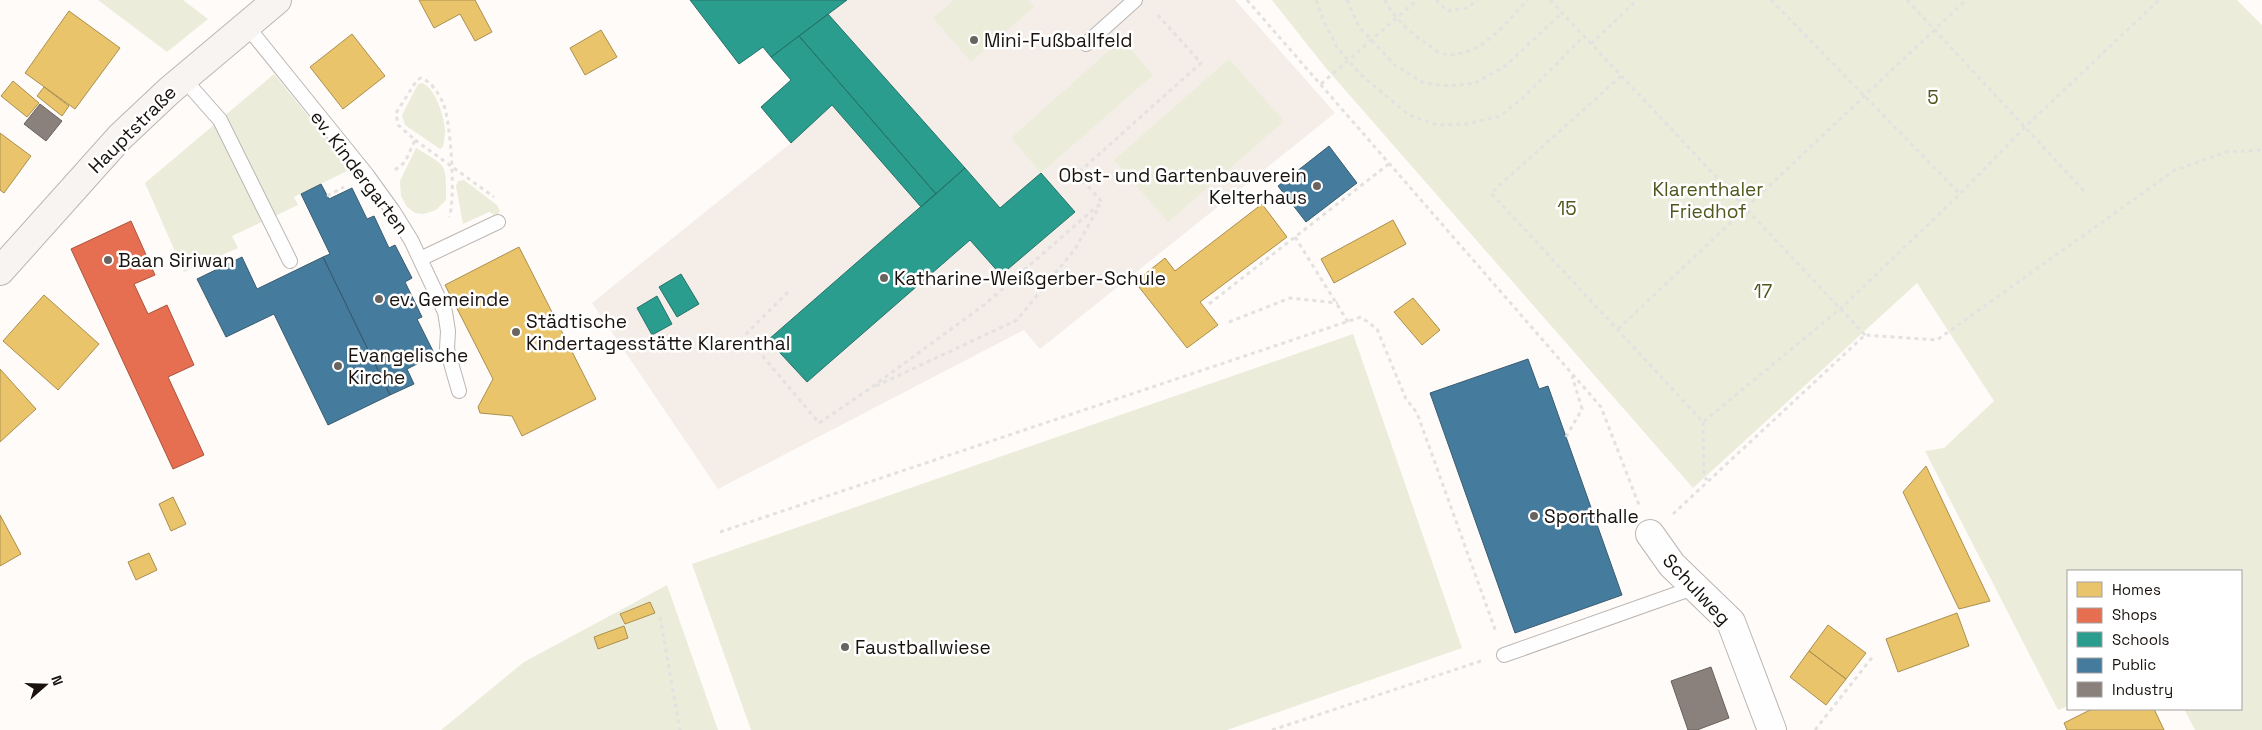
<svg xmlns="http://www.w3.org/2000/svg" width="2262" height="730" font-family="'Space Grotesk',sans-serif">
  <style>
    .built { fill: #f4ede8 }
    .green { fill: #ebedda }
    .homes { fill: #e9c46a; stroke: #ab8f4e }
    .shops { fill: #e76f51; stroke: #a9533d }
    .schools { fill: #2a9d8f; stroke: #257368 }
    .public { fill: #457b9d; stroke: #385c72 }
    .industry { fill: #8a817c; stroke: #68605b }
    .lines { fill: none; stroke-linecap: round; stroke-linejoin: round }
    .lane-casing { stroke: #bbb6b3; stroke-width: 16 }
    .street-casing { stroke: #bbb6b3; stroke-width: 30 }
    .secondary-casing { stroke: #bbb6b3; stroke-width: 30 }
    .path { stroke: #e3e2e0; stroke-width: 3; stroke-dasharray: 4 4; stroke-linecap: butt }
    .lane { stroke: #fffefe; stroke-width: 14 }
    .street { stroke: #fffefe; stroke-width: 28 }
    .secondary { stroke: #f7f4f1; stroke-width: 28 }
    .poi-dot { fill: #696460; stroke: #fff; stroke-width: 2 }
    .labels { text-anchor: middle; stroke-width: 5; stroke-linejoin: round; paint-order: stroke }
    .poi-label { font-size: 19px; fill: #19120e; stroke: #fff; text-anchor: start }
    .park-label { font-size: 19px; fill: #50571d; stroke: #fff }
    .street-label { font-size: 19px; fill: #19120e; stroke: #fff }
  </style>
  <rect width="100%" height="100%" fill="#fefbf9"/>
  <!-- built -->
  <path class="built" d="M690,0H1235L1335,113L1040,349L1024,330L718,489L592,303L791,143L761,107L791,80L763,47L739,64Z"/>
  <!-- green -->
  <path class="green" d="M98,0H183L208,19L167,52Z
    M954,0H1028L1034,7L971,62L933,18Z
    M1272,0H2237L2262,25V730H2195L2184,709H2241V571H2068V706L2058,710L1925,451L1944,448L1994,401L1917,283L1693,488L1325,67Z
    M1122,39L1153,75L1041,173L1011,138Z
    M1229,59L1284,121L1168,222L1114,160Z
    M274,74L351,169L294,197L298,205L232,236L238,248L184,272L145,183Z
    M422,83C435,87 445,118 445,131C445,136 444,142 443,147L440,149L405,125L402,115L418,84Z
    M416,148C448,167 446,163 446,200L436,210L424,214L415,213L407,207L401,196L400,181Z
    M464,180L497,205L500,211L497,216L489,212L463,224L456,186L458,181Z
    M1353,334L1462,648L1227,730H751L692,564Z
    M667,585L718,730H441L524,662Z"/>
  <!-- homes -->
  <path class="homes" d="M419,0H475L492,32L475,41L460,14L434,28Z
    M69,11L120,48L75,109L25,73Z
    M601,30L617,57L585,75L570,48Z
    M352,34L385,76L343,109L310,67Z
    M13,81L39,103L27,117L1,96Z
    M44,87L69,106L62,116L37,96Z
    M0,133L31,156L4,193L0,190Z
    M1262,204L1287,237L1200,302L1218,325L1187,348L1135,282L1165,258L1175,271Z
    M1393,220L1406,244L1334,283L1321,259Z
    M519,247L596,399L522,436L512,416L480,413L478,407L493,379L445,285Z
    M44,295L99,344L58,390L3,341Z
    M1413,298L1440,330L1422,345L1394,312Z
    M0,369L36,409L0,442Z
    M1926,466L1990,601L1959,609L1903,492Z
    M173,497L186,524L171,531L159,504Z
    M0,515L21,554L0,566Z
    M149,553L157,570L136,580L128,562Z
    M650,602L655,613L625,624L620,614Z
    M1957,613L1969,646L1898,672L1886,639Z
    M1828,625L1866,653L1846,679L1809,651Z
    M624,626L628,638L598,649L594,637Z
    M1809,651L1846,679L1826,705L1790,677Z
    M2092,709H2154L2164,730H2067L2064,723Z"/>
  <!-- shops -->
  <path class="shops" d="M131,221L155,275L134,284L148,314L167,305L194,365L168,377L204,455L173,469L71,249Z"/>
  <!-- schools -->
  <path class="schools" d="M690,0H847L771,57L763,47L739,64Z
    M828,14L965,168L936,194L799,36Z
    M799,36L936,194L921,207L832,105L791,143L761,107L791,80L771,57Z
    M965,168L1000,208L1041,173L1075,212L1001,275L970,240L807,382L768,340Z
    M681,274L699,304L677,317L659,287Z
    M657,296L672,324L652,335L637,308Z"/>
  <!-- public -->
  <path class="public" d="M1329,146L1357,183L1306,222L1278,186Z
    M321,184L329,199L352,188L367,219L374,216L389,248L395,245L412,278L405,282L422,317L417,319L435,355L407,369L414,384L390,395L323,257L330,254L301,194Z
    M242,257L257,289L323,257L390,395L328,425L274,314L226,337L197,279Z
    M1528,359L1539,389L1548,386L1622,595L1515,633L1430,393Z"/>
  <!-- industry -->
  <path class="industry" d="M40,104L62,121L46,141L24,124Z
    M1711,667L1729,718L1697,730H1688L1671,681Z"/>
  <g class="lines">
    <defs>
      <path id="lane" d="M246,25L367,175L393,211L411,240L445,312L448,331L447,349L459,391
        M1086,44L1135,0
        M183,78L220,120L290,261
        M420,259L498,222
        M1504,655L1696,587"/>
      <path id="street" d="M1650,534L1672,565L1731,622L1772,730"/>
      <path id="secondary" d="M0,271L120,137L170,90L277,0"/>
    </defs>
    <!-- lane casing -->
    <use href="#lane" class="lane-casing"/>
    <!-- street casing -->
    <use href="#street" class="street-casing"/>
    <!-- secondary casing -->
    <use href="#secondary" class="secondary-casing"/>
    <!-- path -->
    <path class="path" d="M1247,0L1601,407L1639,505
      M1316,0L1324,22L1337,47L1360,74L1409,115L1437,125L1467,124L1500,116L1525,96L1584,36
      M1347,0L1359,27L1395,65L1424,83L1449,86L1475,83L1504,67L1562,13
      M1385,0C1393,17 1409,32 1424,42C1430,46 1438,53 1444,54C1480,59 1505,23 1528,0
      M1436,0L1447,11L1466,8L1478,0
      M1550,0L1865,335
      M1771,0L1960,194
      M1907,0L2085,192
      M1591,44L1637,0
      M1621,76L1491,193L1703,422L1840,309L1960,194L2025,127L2159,0
      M1321,84L1417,0
      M415,140L494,197
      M395,170L405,162L415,140L398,125L396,113L417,80L421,78C431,81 439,94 443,103C451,120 456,202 449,217
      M327,196L344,187
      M1295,237L1348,322
      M788,292L745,335L819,423L869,389L984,305L1102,202L1077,174L1201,63L1155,12
      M1209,304L1390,163
      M1229,322L1290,298L1338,303
      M1618,329L1966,0
      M876,386L1017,320L1075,249L1100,205
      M1703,422L1704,476L1707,480
      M1566,437L1582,409L1572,376
      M1673,514L1865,335L1937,340L2175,170L2226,152L2262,150
      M720,532L1361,317L1377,329L1406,399L1417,413L1496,632
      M660,617L680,730
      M1272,730L1481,661
      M1815,730L1874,655"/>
    <!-- lane -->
    <use href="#lane" class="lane"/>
    <!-- street -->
    <use href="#street" class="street"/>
    <!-- secondary -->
    <use href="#secondary" class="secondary"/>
  </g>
  <!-- markers -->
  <g class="poi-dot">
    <circle cx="974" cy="40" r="5"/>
    <circle cx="1317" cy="186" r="5"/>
    <circle cx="108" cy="260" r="5"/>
    <circle cx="884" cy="278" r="5"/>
    <circle cx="379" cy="299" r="5"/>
    <circle cx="516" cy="332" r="5"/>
    <circle cx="338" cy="366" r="5"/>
    <circle cx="1534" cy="516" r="5"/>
    <circle cx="845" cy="647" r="5"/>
  </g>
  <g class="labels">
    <!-- poi labels -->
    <g class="poi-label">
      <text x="984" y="47">Mini-Fußballfeld</text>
      <text x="1307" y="182" text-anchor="end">Obst- und Gartenbauverein<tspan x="1307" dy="22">Kelterhaus</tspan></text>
      <text x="118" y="267">Baan Siriwan</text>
      <text x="894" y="285">Katharine-Weißgerber-Schule</text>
      <text x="389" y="306">ev. Gemeinde</text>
      <text x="526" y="328">Städtische<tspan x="526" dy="22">Kindertagesstätte Klarenthal</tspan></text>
      <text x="348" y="362">Evangelische<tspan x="348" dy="22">Kirche</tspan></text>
      <text x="1544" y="523">Sporthalle</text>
      <text x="855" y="654">Faustballwiese</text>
    </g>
    <!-- park labels -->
    <g class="park-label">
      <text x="1933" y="104">5</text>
      <text x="1708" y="196">Klarenthaler<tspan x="1708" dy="22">Friedhof</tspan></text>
      <text x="1567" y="215">15</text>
      <text x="1763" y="298">17</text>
    </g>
    <!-- street labels -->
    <g class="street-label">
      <text transform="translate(132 129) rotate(-45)" y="7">Hauptstraße</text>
      <text transform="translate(360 172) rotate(53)" y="7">ev. Kindergarten</text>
      <text transform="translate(1697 589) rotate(47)" y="7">Schulweg</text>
    </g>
  </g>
  <!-- legend -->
  <rect x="2067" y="570" width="175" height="140" fill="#ffffff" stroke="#a3a09f"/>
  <rect x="2077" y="582" width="25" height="15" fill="#e9c46a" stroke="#a3a09f"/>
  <text x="2112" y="595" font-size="15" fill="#19120e">Homes</text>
  <rect x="2077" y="608" width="25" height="15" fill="#e76f51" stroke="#a3a09f"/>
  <text x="2112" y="620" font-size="15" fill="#19120e">Shops</text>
  <rect x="2077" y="632" width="25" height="15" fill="#2a9d8f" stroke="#a3a09f"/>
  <text x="2112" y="645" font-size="15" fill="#19120e">Schools</text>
  <rect x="2077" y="658" width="25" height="15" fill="#457b9d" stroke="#a3a09f"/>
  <text x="2112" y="670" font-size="15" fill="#19120e">Public</text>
  <rect x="2077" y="682" width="25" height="15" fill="#8a817c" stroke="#a3a09f"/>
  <text x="2112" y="695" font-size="15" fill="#19120e">Industry</text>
  <!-- north arrow -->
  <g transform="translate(45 685) rotate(70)" stroke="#ffffff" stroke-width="4" paint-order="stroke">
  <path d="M0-4L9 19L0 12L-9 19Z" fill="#19120e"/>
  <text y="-8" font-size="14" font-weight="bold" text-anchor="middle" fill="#19120e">N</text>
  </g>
</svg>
